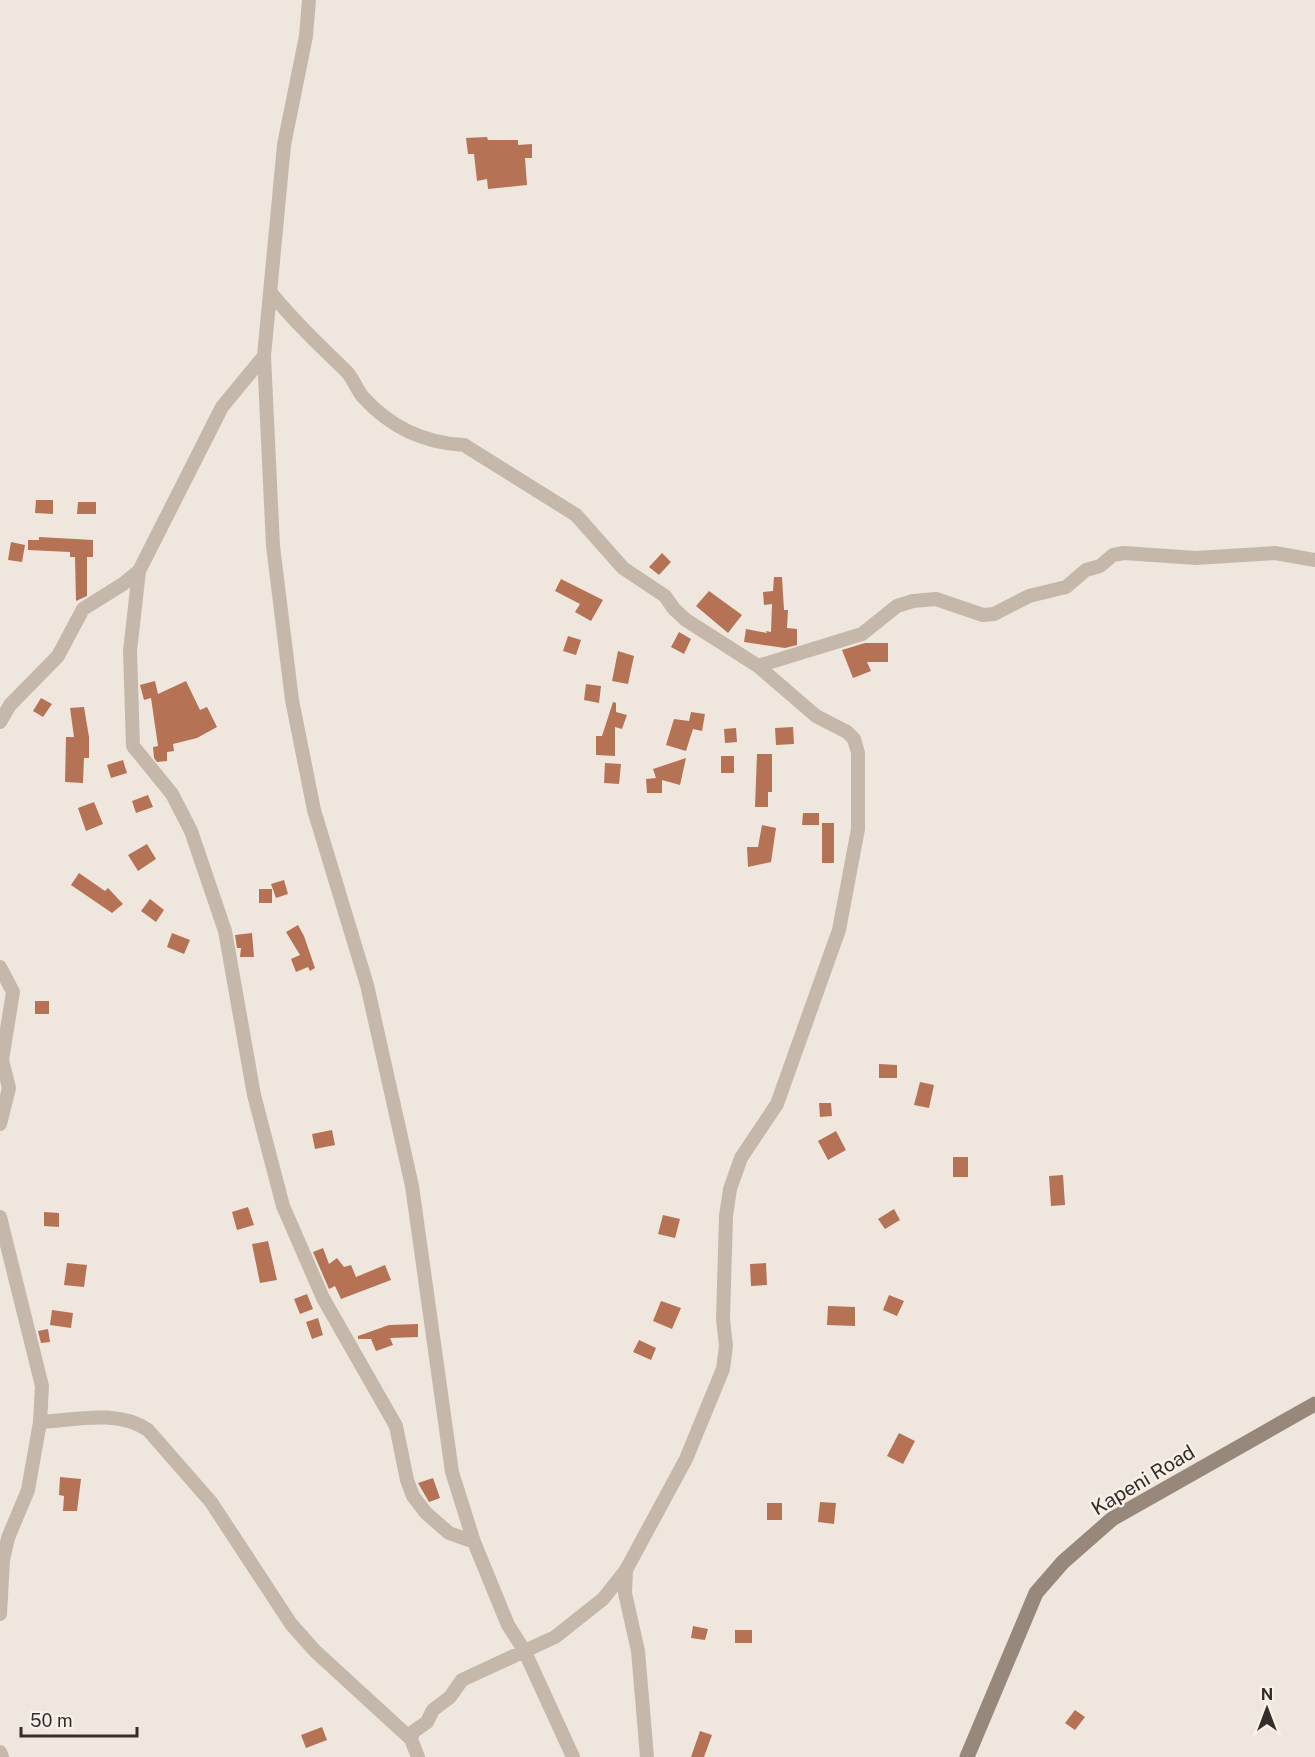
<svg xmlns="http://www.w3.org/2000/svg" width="1315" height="1757" font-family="'Public Sans',sans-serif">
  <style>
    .building { fill: #b67254 }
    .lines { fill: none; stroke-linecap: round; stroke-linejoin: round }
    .street { stroke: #c5b8ab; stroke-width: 14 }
    .secondary { stroke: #98887c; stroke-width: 15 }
    .labels { text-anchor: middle; stroke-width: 4.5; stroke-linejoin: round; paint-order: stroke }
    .street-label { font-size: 20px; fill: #342d29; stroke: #f7f1e9 }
  </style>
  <rect width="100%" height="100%" fill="#efe7dd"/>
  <!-- building -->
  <path class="building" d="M487,137L488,140H518V145L532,144V158H525L527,185L488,189L487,179L477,181L474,154H468L466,138Z
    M36,500H53V514L35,513Z
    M78,502H96V514H77Z
    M39,537L93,540V557H87V596L76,601L75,557H70V552L28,550V540H39Z
    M11,542L25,545L22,562L8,560Z
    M662,553L671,562L659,575L649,567Z
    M774,577H782L784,610H788L787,628L797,629V645L785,648L744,642L746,629L767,633L766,631L771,632L772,604L764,605L763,592L773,591Z
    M561,579L603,600L591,621L575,612L580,604L555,591Z
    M709,591L742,615L728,633L696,606Z
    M679,632L691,639L684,654L671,647Z
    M568,636L581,640L576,655L563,651Z
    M865,643H888V662H867L871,671L853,678L842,650Z
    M618,651L634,656L628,684L612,681Z
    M155,681L158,694L186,681L200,710L207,707L217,727L197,738L173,744L174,751L167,752V761L157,762L154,758L153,747L158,746L151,698L144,700L140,685Z
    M586,684L601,686L599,703L584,700Z
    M41,698L52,704L43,717L33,711Z
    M613,702L616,703V712L627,715L622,729L615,727V756L596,755V736H602Z
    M84,707L89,737V758H84L83,783L65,782L66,737H74L70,708Z
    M691,712L705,714L702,731L693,729L686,751L666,745L674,719L689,721Z
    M793,727L794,744L776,745L775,728Z
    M736,728L737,742L725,743L724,729Z
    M757,754H772V792H768V807H755Z
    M721,756H734V773H721Z
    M686,758L680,785L662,780V793H647L646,779L656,778L653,769Z
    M123,760L127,773L111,778L107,765Z
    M605,763L621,764L619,784L604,783Z
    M148,795L153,807L136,813L132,801Z
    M94,802L103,824L86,831L78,808Z
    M803,813H819V825H802Z
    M822,823H834V863H822Z
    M762,825L776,828L771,862L748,867L747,847H758Z
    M147,844L156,859L138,871L128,855Z
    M79,873L105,891L108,888L123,904L112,913L71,885Z
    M284,880L288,894L276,898L271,884Z
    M259,889H272V903H259Z
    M150,899L164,910L156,922L141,911Z
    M298,925L304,936L315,968L310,971L308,967L296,972L291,959L300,955L286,932Z
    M172,933L190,940L184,954L167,947Z
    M252,933L254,957H240L241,948H237L235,935Z
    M35,1001H49V1014H35Z
    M879,1064L897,1065V1078H879Z
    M920,1082L934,1085L929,1108L914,1105Z
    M819,1103H831L832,1116L820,1117Z
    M332,1130L335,1145L315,1149L312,1134Z
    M836,1131L846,1150L828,1160L818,1141Z
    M953,1157H968V1177H953Z
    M1063,1175L1065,1205L1051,1206L1049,1176Z
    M248,1207L254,1225L237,1230L232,1212Z
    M894,1209L900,1220L885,1229L878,1219Z
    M44,1212L59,1213V1227L44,1226Z
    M663,1215L680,1219L675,1238L658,1234Z
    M268,1241L277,1280L260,1283L252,1244Z
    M323,1248L329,1264L337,1258L344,1267L351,1265L356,1277L385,1265L391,1280L341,1299L335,1286L329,1289L313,1252Z
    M67,1263L87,1265L84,1287L64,1285Z
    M766,1263L767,1285L751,1286L750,1264Z
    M307,1294L313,1309L300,1314L294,1299Z
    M889,1295L904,1301L897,1316L883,1310Z
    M661,1301L681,1308L672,1329L653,1321Z
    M828,1306L855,1307V1326L827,1325Z
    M52,1310L73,1313L71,1328L50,1325Z
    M318,1318L323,1335L312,1339L306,1322Z
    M418,1324V1337L390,1338L393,1345L376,1351L371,1339H358V1336L389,1325Z
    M48,1329L50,1342L41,1343L38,1331Z
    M639,1340L656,1348L651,1360L633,1352Z
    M899,1433L915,1441L903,1464L887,1456Z
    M60,1477L81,1479L77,1511H63L64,1496L59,1495Z
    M433,1478L440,1498L429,1502L418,1483Z
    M820,1502L836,1503L834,1524L818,1522Z
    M767,1503H782V1520H767Z
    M693,1626L708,1629L705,1640L691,1638Z
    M735,1630H752V1643H735Z
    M1075,1710L1085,1717L1075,1730L1065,1723Z
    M322,1727L327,1740L306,1748L301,1735Z
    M700,1731L712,1735L704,1757H691Z"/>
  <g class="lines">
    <!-- street -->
    <path class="street" d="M309,0L306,36L284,145L264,356L273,546L292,700L314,810L367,985L412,1186L452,1472L474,1542L508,1625L524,1650L573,1757
      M271,293C294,321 319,345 345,370C353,377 356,389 363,397C390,427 424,443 464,445L576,515L623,568L665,596L674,609L686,620L758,666L816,716L847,732L854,739L858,753V829L839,930L777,1104L741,1158L730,1189L726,1216L723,1319L726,1346L723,1369L686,1459L626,1570L625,1593L638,1651L647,1757
      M139,571L130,651L133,746L172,794L191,831L225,931L254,1095L283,1206L323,1298L396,1426L407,1480L413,1496L426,1513L449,1533L474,1542
      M758,666L862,634L897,606L913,601L936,599L983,615L994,614L1029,596L1066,587L1086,570L1100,566L1113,555L1124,553L1196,558L1275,553L1315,560
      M0,722L10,705L58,656L83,609L123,584L139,571L222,407L264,356
      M0,967L13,992L2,1060L9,1088L0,1124
      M0,1217L42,1386L40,1422L28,1490L8,1538L3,1560L0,1614
      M40,1422C75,1420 117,1409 148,1430L211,1502L291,1624L315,1651L411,1739L418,1757
      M411,1739L413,1732L427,1722L433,1710L450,1697L462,1680L555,1637L603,1599L626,1570
      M0,1752L2,1757"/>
    <!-- secondary -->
    <path class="secondary" d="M967,1757L1036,1593L1063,1562L1112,1519L1315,1404"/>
  </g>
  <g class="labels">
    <!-- street labels -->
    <g class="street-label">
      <text transform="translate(1143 1480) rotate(-31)" y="7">Kapeni Road</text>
    </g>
  </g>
  <!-- north arrow -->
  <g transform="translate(1267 1709)" stroke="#f7f1e9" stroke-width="4.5" paint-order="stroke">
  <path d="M0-4.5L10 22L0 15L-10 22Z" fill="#342d29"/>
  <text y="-9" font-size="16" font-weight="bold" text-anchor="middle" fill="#342d29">N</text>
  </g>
  <!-- scale -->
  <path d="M21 1727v9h116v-9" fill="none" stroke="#342d29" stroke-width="3"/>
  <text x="30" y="1727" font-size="18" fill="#342d29" stroke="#f7f1e9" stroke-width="4.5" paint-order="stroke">50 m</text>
</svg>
